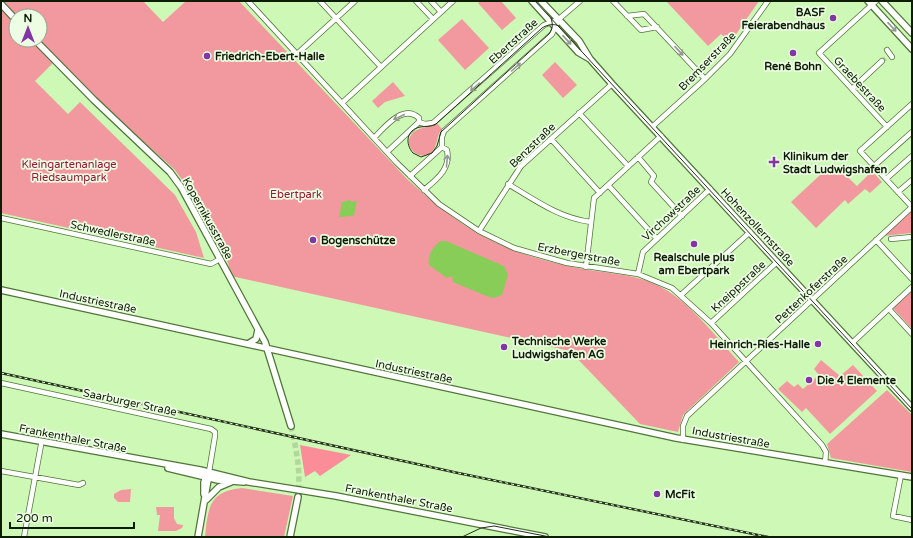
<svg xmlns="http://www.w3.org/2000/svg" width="913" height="538" font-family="'Varela Round',sans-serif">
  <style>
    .green { fill: #f299a0 }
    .forest { fill: #fb8d98 }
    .water { fill: #87cd58 }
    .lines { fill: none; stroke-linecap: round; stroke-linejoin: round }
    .minor-tunnel { stroke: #b1d79b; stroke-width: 4.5; stroke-dasharray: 4.5 2; stroke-linecap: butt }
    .tertiary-tunnel { stroke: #b1d79b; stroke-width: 5.5; stroke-dasharray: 5.5 3; stroke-linecap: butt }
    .minor-casing { stroke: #507539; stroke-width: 6 }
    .tertiary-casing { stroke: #507539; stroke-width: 8 }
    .minor { stroke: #fff; stroke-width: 4.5 }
    .tertiary { stroke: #fff; stroke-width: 5.5 }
    .tram { stroke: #213216; stroke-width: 1 }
    .rail-casing { stroke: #213216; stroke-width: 2.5 }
    .rail { stroke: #ecfde3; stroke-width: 1; stroke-dasharray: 3; stroke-linecap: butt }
    .oneway { stroke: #92998e }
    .poi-dot { fill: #8435a5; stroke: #ecfde3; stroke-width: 1.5 }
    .labels { text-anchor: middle; stroke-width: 3.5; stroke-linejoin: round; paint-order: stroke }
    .poi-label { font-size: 11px; font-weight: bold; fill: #0d1c04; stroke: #ecfde3; text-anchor: start }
    .street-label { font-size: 11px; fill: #0d1c04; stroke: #ecfde3 }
    .park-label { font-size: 11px; fill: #931835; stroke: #ecfde3 }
  </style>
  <rect width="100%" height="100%" fill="#cef8b6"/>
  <!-- green -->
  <path class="green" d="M1,1H143L163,22L186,1H239L407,179C462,229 500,252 573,267C600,273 630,273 655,284C687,298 715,336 739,362L683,415L678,432L640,424L570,351L231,276L228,263L186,185L174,169L89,93L37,40H40V16H16Z
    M481,1H501L516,18L502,30L478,3Z
    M666,1H759L730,43L721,34L708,46Z
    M1,6L16,22V40H33L54,62L35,81L68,114L80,102L175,195L196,232L204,258L1,213Z
    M462,19L489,48L465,70L438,40Z
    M555,62L577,85L563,98L542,75Z
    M393,82L405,96L385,102L378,108L372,101Z
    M437,123L442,129C436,136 438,145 432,152C421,163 401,147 412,134C417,127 429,128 437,123Z
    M833,163L857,186L872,171L882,182L870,193L865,189L848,204L845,200L816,228L791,202Z
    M911,210L912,233L883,236Z
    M912,289V329L892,307Z
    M821,360L840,376L853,365L877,391L830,434L806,408L802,412L778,389L787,381L794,387L798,384L803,389L819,375L814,369Z
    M887,390L912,415V472L831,458L827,444Z
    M242,488L293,496L284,537H205C208,508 209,491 242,488Z
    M131,489L130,502H118L114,498V494L121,490Z
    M156,507H174V518L177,524L183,525L182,528L176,531H158L160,515H157Z"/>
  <!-- forest -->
  <path class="forest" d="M300,445L351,455L320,476L315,471L305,477Z"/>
  <!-- water -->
  <path class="water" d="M350,200L352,202L357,201L354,216L339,217L342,202Z
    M441,241H446L504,266L508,275L502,295L494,298L489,297L453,282L452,276L447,278L429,265C427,256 433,246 441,241Z"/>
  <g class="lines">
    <!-- minor-tunnel -->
    <path class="minor-tunnel" d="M882,61L887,57"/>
    <!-- tertiary-tunnel -->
    <path class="tertiary-tunnel" d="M291,426C296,448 301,471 298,494"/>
    <defs>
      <path id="minor" d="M248,1L396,162L439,204L479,231L514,248L567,263L638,274L672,288L711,323L822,445L826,452L825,463
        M320,1L381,67
        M416,1L433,19
        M431,1L441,12
        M613,1L641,30L657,27
        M876,1L819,53L887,127
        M627,16L644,14L705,79
        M887,50L892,57
        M297,54L355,1
        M852,89L882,61
        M342,103L453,1
        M912,104L860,151L912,207
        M579,113L628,166
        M652,127L705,79L730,54L768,1
        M374,138C384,128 403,103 419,118V122L425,124L433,123L544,25L559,19
        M551,139L600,193
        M387,152L419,122
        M638,157L654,176L651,182L682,216
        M874,166L912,132
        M410,176L442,147
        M886,179L912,156
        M508,184C535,200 559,218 591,222
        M608,185L657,239
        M424,190C437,179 451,169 447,150L442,147V137L444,131L552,34L559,19L580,1
        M898,192L912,180
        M1,218L211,264L220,259
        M479,231L521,166L612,84
        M891,239L912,237
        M876,240L912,279
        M586,267L594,198L661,136
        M638,274L643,252L710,189
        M681,295L750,232
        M889,309L912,334
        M711,323L777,262
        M852,343L912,287
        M1,383L211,429L215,432V436L209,472
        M683,440V426L687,416L912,207
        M1,471L79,485L83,483
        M901,475L893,516L912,520
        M24,537L41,445"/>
      <path id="tertiary" d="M532,1L578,52L590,59
        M541,1L579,41L590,59L612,84L912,408
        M868,1L912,49
        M882,1L912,33
        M1,4L16,20
        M35,40L94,100L170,172L181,187L265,342L291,426
        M1,290L676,438L912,477
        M248,344L256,339L258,330
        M1,434L200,470L249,482L336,496L545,537
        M168,468L218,480L244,482
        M204,494V482L207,475
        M206,500L219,487L231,482
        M198,537L209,474
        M290,537L298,497"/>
    </defs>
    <!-- minor casing -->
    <use href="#minor" class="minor-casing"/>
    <!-- tertiary casing -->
    <use href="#tertiary" class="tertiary-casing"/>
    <!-- minor -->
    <use href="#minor" class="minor"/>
    <!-- tertiary -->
    <use href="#tertiary" class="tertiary"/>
    <!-- tram -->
    <path class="tram" d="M535,1L912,409
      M551,18C553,24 553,29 549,34L441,132L437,146L432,153L421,157L413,153C405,144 406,130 420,127C426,126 430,127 436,124L542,28C547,25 553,23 559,26
      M462,537L481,528L494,526L550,537"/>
    <defs>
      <path id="rail" d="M1,373L458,473L768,537"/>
    </defs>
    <!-- rail casing -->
    <use href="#rail" class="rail-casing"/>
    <!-- rail -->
    <use href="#rail" class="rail"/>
  </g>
  <!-- one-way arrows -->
  <defs><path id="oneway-shaft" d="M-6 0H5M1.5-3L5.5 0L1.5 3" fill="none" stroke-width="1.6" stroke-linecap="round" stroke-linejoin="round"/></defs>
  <g class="oneway">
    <use href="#oneway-shaft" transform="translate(892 27) rotate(47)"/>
    <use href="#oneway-shaft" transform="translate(567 40) rotate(47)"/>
    <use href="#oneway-shaft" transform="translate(679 51) rotate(47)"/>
    <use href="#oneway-shaft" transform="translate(516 67) rotate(-42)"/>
    <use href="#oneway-shaft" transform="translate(475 87) rotate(138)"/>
    <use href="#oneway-shaft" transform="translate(399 117) rotate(155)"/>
    <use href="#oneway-shaft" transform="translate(447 161) rotate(-85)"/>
  </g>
  <!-- markers -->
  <g class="poi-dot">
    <circle cx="833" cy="18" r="4"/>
    <circle cx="793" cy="53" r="4"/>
    <circle cx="207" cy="56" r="4"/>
    <path d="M772 156h4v4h4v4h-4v4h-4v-4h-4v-4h4z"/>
    <circle cx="313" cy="240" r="4"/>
    <circle cx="694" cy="244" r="4"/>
    <circle cx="818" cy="344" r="4"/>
    <circle cx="504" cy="347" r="4"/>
    <circle cx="809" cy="380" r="4"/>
    <circle cx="657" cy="494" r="4"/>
  </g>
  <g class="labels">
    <!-- poi labels -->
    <g class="poi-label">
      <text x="825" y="16" text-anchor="end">BASF<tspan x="825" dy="13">Feierabendhaus</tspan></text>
      <text x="215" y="60">Friedrich-Ebert-Halle</text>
      <text x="793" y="70" text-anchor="middle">René Bohn</text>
      <text x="783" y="160">Klinikum der<tspan x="783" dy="13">Stadt Ludwigshafen</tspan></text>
      <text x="321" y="244">Bogenschütze</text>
      <text x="694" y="261" text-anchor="middle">Realschule plus<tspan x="694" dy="13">am Ebertpark</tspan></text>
      <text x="512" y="345">Technische Werke<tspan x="512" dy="13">Ludwigshafen AG</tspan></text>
      <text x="810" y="348" text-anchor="end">Heinrich-Ries-Halle</text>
      <text x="817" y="384">Die 4 Elemente</text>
      <text x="665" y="498">McFit</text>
    </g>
    <!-- street labels -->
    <g class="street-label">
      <text transform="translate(513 41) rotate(-42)" y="4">Ebertstraße</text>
      <text transform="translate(707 61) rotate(-46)" y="4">Bremserstraße</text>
      <text transform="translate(860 84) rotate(47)" y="4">Graebestraße</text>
      <text transform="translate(532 145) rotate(-44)" y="4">Benzstraße</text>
      <text transform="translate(671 213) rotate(-43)" y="4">Virchowstraße</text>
      <text transform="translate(208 218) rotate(61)" y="4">Kopernikusstraße</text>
      <text transform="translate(758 227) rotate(47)" y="4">Hohenzollernstraße</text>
      <text transform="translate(113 233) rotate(12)" y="4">Schwedlerstraße</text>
      <text transform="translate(579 254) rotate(11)" y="4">Erzbergerstraße</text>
      <text transform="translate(738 286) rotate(-43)" y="4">Kneippstraße</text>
      <text transform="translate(811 289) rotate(-43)" y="4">Pettenkoferstraße</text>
      <text transform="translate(98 301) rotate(12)" y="4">Industriestraße</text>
      <text transform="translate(414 371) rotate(12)" y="4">Industriestraße</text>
      <text transform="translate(130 402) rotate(12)" y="4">Saarburger Straße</text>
      <text transform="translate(731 437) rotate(10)" y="4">Industriestraße</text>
      <text transform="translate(73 438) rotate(11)" y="4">Frankenthaler Straße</text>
      <text transform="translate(399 498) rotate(11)" y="4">Frankenthaler Straße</text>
    </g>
    <!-- park labels -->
    <g class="park-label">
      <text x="69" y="168">Kleingartenanlage<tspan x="69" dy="13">Riedsaumpark</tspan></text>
      <text x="296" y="198">Ebertpark</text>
    </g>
  </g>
  <!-- border -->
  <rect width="913" height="538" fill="none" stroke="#0d1c04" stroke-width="4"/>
  <!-- north arrow -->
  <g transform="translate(28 28)"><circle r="19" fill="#ecfde3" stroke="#93a38a"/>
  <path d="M0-3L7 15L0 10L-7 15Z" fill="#8435a5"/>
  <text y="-6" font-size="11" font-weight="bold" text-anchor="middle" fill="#0d1c04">N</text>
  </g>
  <!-- scale -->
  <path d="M10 522v6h124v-6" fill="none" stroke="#0d1c04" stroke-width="2"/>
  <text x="16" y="522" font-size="12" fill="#0d1c04" stroke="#ecfde3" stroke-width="3" paint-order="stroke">200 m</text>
</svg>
